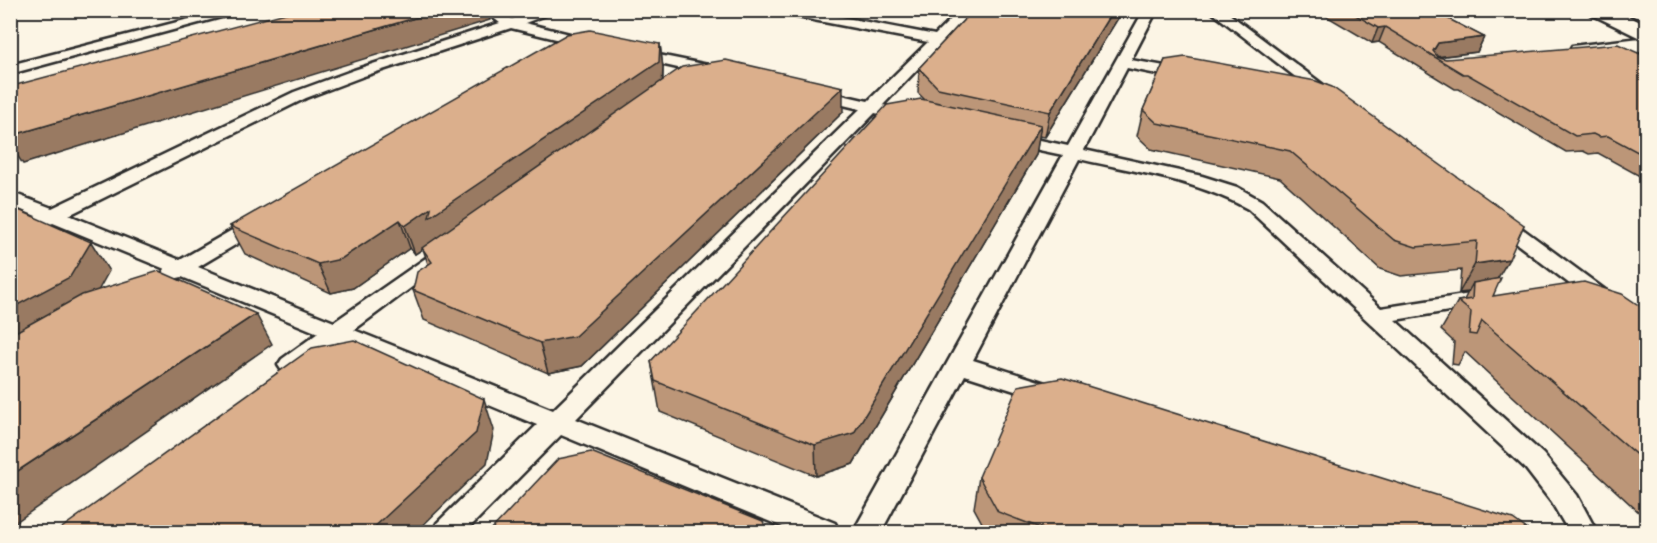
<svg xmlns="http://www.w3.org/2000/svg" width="1657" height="543" font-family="Mali,sans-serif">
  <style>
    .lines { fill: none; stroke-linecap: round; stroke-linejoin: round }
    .service-casing { stroke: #2b2b2b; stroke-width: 5 }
    .minor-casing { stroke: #2b2b2b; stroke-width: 5 }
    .service { fill: #fcf5e5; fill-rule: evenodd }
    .minor { fill: #fcf5e5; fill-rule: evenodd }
    .wall { fill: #bc9678; stroke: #2b2b2b; stroke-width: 1.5 }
    .shaded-wall { fill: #997a62; stroke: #2b2b2b; stroke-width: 1.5 }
    .building { fill: #dbaf8c; stroke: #2b2b2b; stroke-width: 1.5 }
  </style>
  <rect width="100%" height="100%" fill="#fcf5e5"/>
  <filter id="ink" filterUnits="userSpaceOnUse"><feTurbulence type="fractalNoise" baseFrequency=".0167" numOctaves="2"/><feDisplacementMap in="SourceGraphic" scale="12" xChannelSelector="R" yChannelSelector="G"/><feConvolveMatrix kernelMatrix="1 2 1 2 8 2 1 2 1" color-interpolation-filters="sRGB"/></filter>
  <g filter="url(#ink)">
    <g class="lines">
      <defs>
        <path id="service" d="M224,10H247L10,74V65Z
          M483,10H499L512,19L538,10H559L525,23L594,40L596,43L589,47L511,28L364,76L306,98L69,215L180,260L253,218H267L270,222L267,226L198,267L334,322L433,253L440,251L447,253L450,257L447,261L354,330L553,410L860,109L810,97L808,94L810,91L816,89L868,101L928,42L782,14L776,10H805L935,35L960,10H974L883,105L917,113L919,116L917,119L911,121L875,113L576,419L835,523L839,532H795L561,435L465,532H433L437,523L537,425L338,342C323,353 302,377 282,371L278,365L282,359L318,333L182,277L173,279L166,278L162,273L165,269L53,223L10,242V228L36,216L10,205V192L52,208L294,92L354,70L500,23Z
          M1144,10H1157L1131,60L1187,70L1195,75L1187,80L1127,68L1084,150L1202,176L1237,187L1262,201L1381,308L1483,292L1491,294L1494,299L1491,304L1395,320L1543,454L1577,495L1597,532H1569L1552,503L1525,468L1248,209C1196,180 1137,172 1079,159L973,360L1058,387L1061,393L1058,399L1049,402L965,375L881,532H853L1063,155L1006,143L1003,139L1006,135L1012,134L1068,146Z
          M1209,10H1224L1338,96L1336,99H1324Z
          M634,50L718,67L726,72L718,77L629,57L627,54Z
          M1498,214L1505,216L1646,320V338L1638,336L1491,224L1488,220L1491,216Z"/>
        <path id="minor" d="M1588,10H1616L1646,25V51L1580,58L1572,56L1569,51L1572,46L1640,38L1591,14Z"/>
      </defs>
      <!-- service casing -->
      <use href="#service" class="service-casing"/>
      <!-- minor casing -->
      <use href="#minor" class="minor-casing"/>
      <!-- service -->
      <use href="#service" class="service"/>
      <!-- minor -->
      <use href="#minor" class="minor"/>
    </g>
    <!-- wall -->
    <path class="wall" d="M973,10H1123L1045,137L1039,136L1036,155L853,464L816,476L660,412L651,361L924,99L918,93L919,68Z
      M1316,10H1431L1484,37L1477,52L1438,57L1446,59L1647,57V180L1598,153L1589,154L1583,151L1566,152L1459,89H1455L1379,42L1372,43Z
      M660,44L663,68V81L843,112L582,366L548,373L424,320L413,290L428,264L423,249L415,254L410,248L353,288L331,293L245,254L230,226Z
      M1165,60L1524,225L1497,279L1493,296L1647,311V529L1643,516L1465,352L1458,365L1452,364L1454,342L1441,330L1458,301L1464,300L1468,292L1459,293L1461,270L1401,276L1380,269L1280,178L1151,149L1137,136L1143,110Z
      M979,477L1531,532H987L974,508Z"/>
    <!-- shaded-wall -->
    <path class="shaded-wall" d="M442,10H488L490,20L23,164L10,145V136Z
      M1113,10H1123L1045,137L1050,112Z
      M1385,27L1379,42L1372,43L1378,28Z
      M1484,37L1477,52L1435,57L1431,55L1438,43Z
      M660,44L663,68L662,87L415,254L405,226L431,208Z
      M843,87V112L582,366L548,373L540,343Z
      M1041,125L1036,155L853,464L816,476L815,445Z
      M400,220L410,248L353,288L331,293L318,264Z
      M91,242L109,271L89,307L10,351V309Z
      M1509,259L1492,288L1473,283L1468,292L1459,293L1475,264Z
      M256,314L272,344L10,526V476Z
      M484,399L494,430L487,463L416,532H369Z"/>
    <!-- building -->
    <path class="building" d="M297,10H442L10,136V87L16,85Z
      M973,10H1113L1050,112L938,88L919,68Z
      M1347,10H1431L1484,37L1438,43L1433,51L1438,57L1446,59L1618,44L1647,57V157L1608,136L1599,137L1593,134L1575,136L1467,74H1463L1385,27L1378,28Z
      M590,30L660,44L659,62L429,217L431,208L405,226L400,220L341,259L318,264L230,226L567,34Z
      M1185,57L1316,81L1332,87L1524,225L1509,259L1475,264L1477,241L1416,247L1394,240L1290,151L1157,123L1143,110L1165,60Z
      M726,60L843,87L575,336L540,343L413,290L417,272L432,262L422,248L682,67Z
      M921,99L1041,125L854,433L815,445L655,381L651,361L887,105Z
      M12,207L91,242L70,277L10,309V208Z
      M159,271L256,314L10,476V335L82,295Z
      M1501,278L1493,296L1584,282L1622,294L1647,311V464L1482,321L1476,335L1469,334L1471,312L1458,301L1472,299L1473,283Z
      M354,340L484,399L476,433L369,532H56L312,348Z
      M1062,378L1513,519L1531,532H1051L998,512L979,477L1018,386Z
      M591,452L763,521L767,532H489L558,459Z"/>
  </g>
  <!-- margin -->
  <rect width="1657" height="543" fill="none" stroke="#fcf5e5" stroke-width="36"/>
  <rect x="18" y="18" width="1621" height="507" fill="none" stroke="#2b2b2b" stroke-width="2" filter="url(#ink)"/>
</svg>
